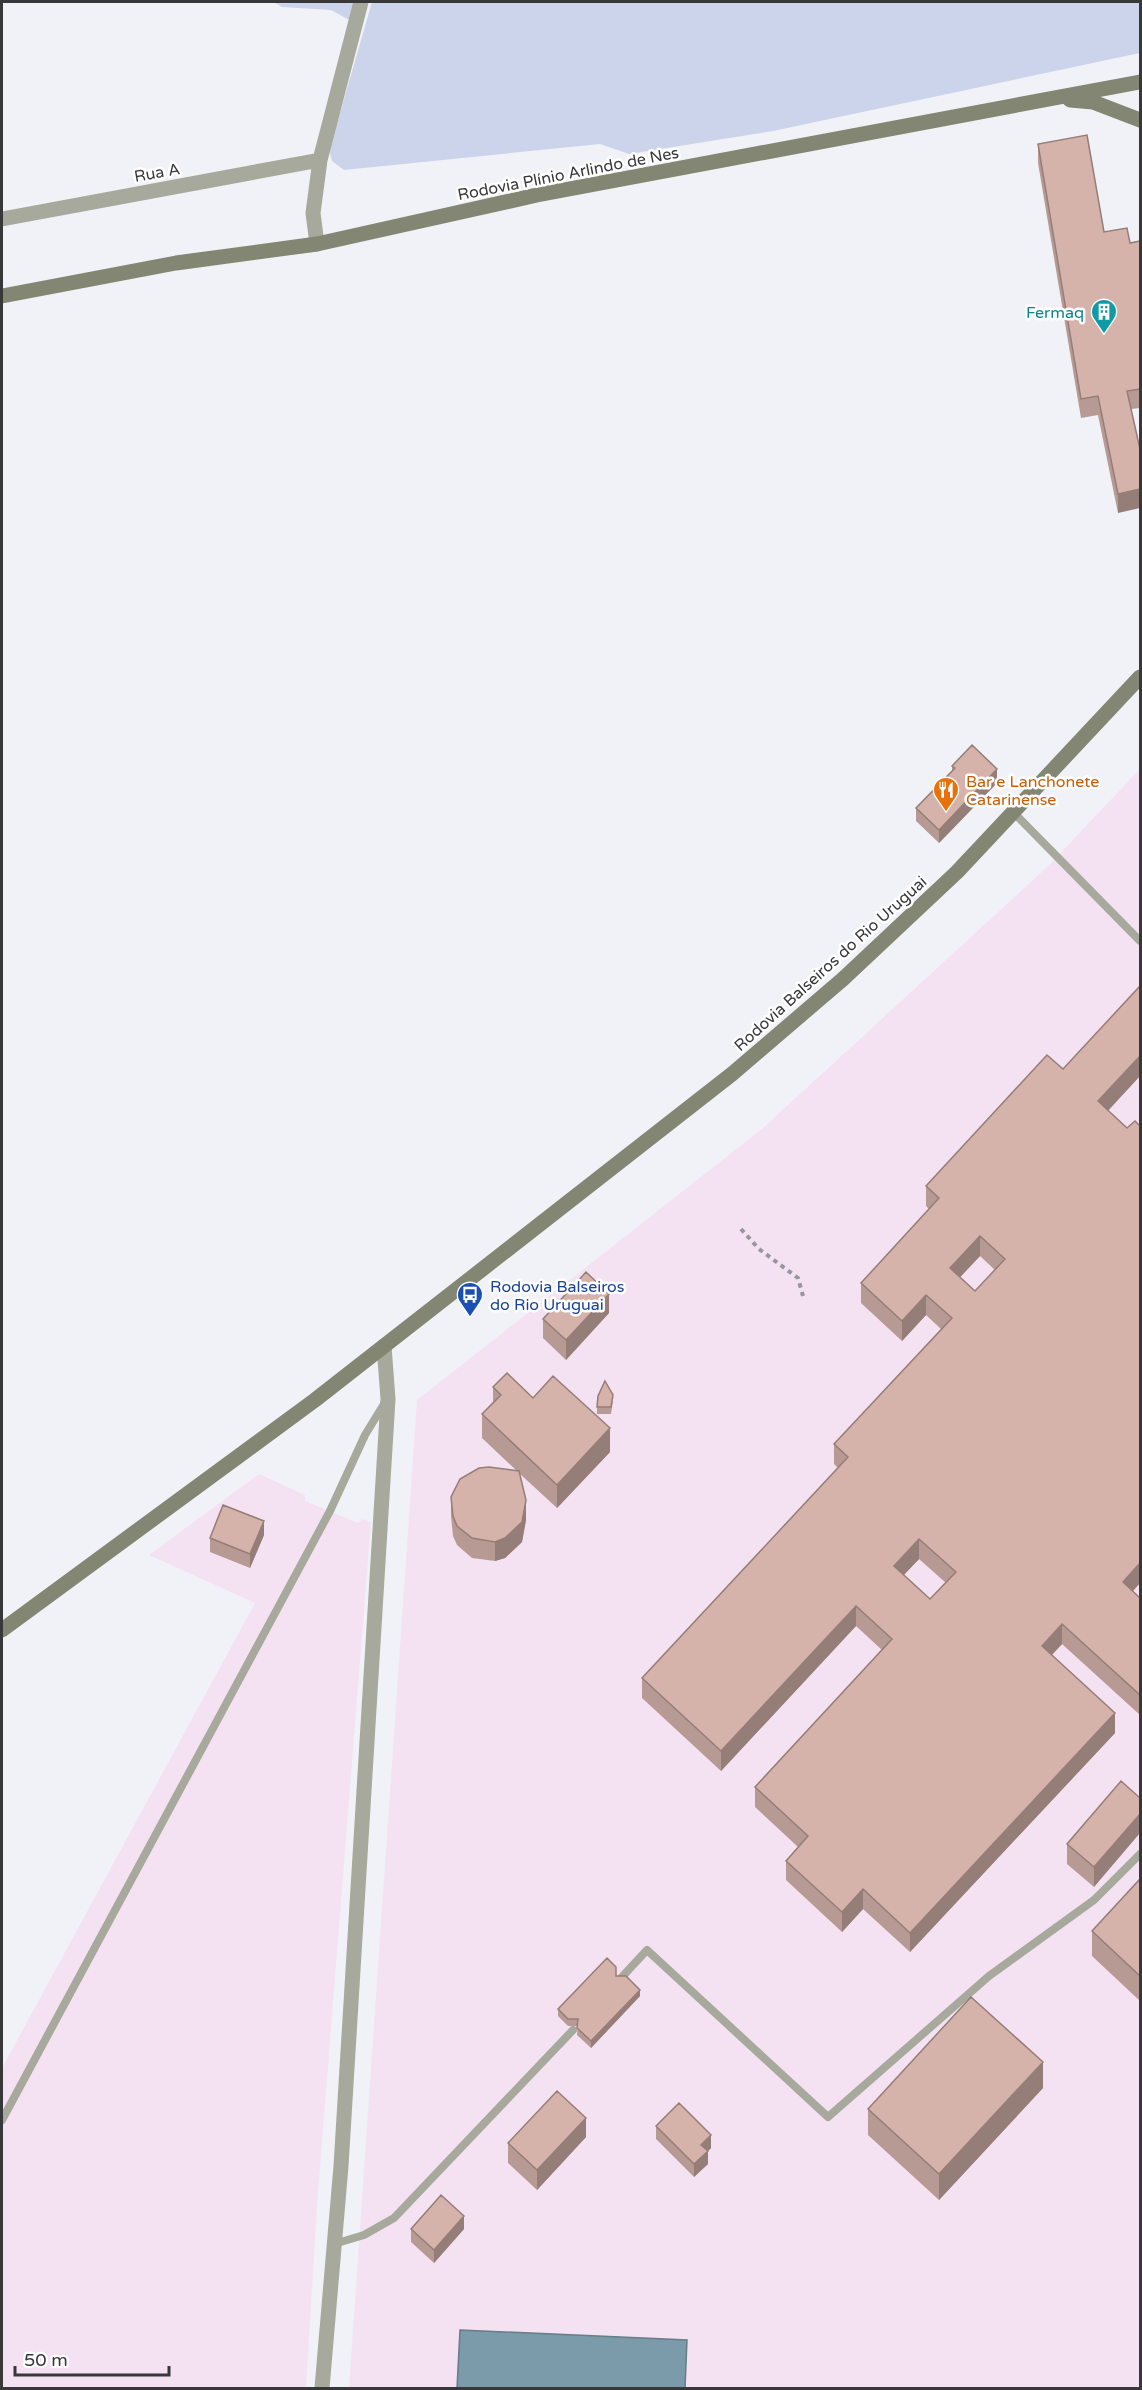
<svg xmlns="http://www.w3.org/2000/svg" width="1142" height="2390" font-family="'Varela Round',sans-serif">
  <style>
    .industrial { fill: #f4e2f3 }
    .green { fill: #ccd4eb }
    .water { fill: #7b9aaa; stroke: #677d88; stroke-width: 1.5 }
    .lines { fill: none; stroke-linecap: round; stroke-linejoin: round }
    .path { stroke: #97979b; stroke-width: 4; stroke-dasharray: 4.5 4.5; stroke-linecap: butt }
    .service { stroke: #a7a99c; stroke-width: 8 }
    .minor { stroke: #a7a99c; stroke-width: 15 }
    .secondary { stroke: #838673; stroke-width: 15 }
    .wall { fill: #b79a93; fill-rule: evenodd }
    .shaded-wall { fill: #957d78 }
    .building { fill: #d5b3ab; stroke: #957d78; stroke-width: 1.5; fill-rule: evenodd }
    .labels { text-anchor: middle; stroke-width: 5; stroke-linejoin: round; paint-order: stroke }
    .street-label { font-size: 16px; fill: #38383a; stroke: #fff }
    .culture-label { font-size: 16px; fill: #0d838f; stroke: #fff; text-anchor: end }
    .food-label { font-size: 16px; fill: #c56008; stroke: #fff; text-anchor: start }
    .transit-label { font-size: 16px; fill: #164399; stroke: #fff; text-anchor: start }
  </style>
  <rect width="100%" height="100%" fill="#f1f2f7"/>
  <!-- industrial -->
  <path class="industrial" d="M1140,769V2388H349L417,1400L763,1128L1046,868Z
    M259,1474L305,1495V1501L358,1523L362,1519L371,1522L317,2206L306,2388H2V2068L255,1603L149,1555Z"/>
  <!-- green -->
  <path class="green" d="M274,2H361L355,23L331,10L282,7Z
    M372,2H1140V53L773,131L629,154L600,144L344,170L332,161L328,145L338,120Z"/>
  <!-- water -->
  <path class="water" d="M460,2330L687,2340L685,2388H457Z"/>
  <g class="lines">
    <!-- path -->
    <path class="path" d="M741,1229L759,1249L798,1278L803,1296"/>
    <!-- service -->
    <path class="service" d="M1013,812L1140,941
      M621,1978L647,1950L828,2117L989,1976L1094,1900L1140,1854
      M2,2120L330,1511L365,1435L384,1404
      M334,2244L364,2235L394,2218L573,2030"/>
    <!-- minor -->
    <path class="minor" d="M2,219L320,160
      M317,244L313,213L320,160L361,2
      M322,2388L341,2166L388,1399L384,1346"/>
    <!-- secondary -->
    <path class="secondary" d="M1070,100L1093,102L1140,120
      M2,296L176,263L317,244L537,195L1140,82
      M2,1630L315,1400L732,1074L843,979L957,872L1140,677"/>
  </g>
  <!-- wall -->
  <path class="wall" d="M1038,144L1104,232L1130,243L1140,241V408L1131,409L1118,513L1098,415L1081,418L1038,163Z
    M952,766L997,783L939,843L916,821V808L952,771Z
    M1140,986V1076L1108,1111L1140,1583L1133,1591L1140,1598V1715L1062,1644L1052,1655L1115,1733L910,1952L863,1909L842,1932L786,1880V1861L798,1847L755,1807V1787L882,1650L856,1626L721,1771L642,1698V1678L838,1468L834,1464V1444L941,1329L926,1315L902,1341L861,1303V1283L929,1209L926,1206V1186L1063,1069ZM980,1256L995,1270L975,1291L960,1277ZM919,1559L946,1583L930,1599L904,1575Z
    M609,1313L566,1360L543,1338V1319Z
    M493,1387L533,1398L610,1452L557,1508L519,1473L526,1520L522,1542L505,1558L495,1561L472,1558L457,1545L453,1536L451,1516V1497L517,1471L482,1438V1414L493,1402Z
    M613,1401L611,1414H597V1407Z
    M264,1535L250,1568L210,1552V1538Z
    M1140,1798L1094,1887L1067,1864V1844Z
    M1140,1879V2001L1092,1956V1931Z
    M616,1976L640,1996L591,2048L577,2035L578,2026H568L558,2016V2009Z
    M1043,2088L939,2200L868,2135V2109Z
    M656,2126L711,2148L708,2151V2164L694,2177L656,2139Z
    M586,2137L537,2190L508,2163V2143Z
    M411,2229H464L434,2263L411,2242Z"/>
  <!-- shaded-wall -->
  <path class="shaded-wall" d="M1140,489V508L1118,513V494Z
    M997,769V783L939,843V830Z
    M1140,1056V1076L1098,1121V1101Z
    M980,1236V1256L950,1288V1268Z
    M609,1294V1313L566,1360V1340Z
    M926,1295V1315L902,1341V1321Z
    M610,1428V1452L557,1508V1485Z
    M526,1500V1520L522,1542L505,1558L495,1561V1542Z
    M264,1521V1535L250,1568V1554Z
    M919,1539V1559L894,1585V1566Z
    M1140,1563V1583L1123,1602V1582Z
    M856,1606V1626L721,1771V1751Z
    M1062,1624V1644L1042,1665V1646Z
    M1115,1713V1733L910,1952V1933Z
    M1140,1814V1833L1094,1887V1867Z
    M863,1889V1909L842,1932V1912Z
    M640,1990V1996L591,2048V2041Z
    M1043,2062V2088L939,2200V2174Z
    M586,2118V2137L537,2190V2170Z
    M711,2135V2148L708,2151V2164L694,2177V2164L701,2145Z
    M464,2216V2229L434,2263V2250Z"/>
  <!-- building -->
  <path class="building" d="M1087,135L1104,232L1127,228L1130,243L1140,241V389L1127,391L1140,449V489L1118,494L1098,396L1081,399L1038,144Z
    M972,745L997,769L939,830L916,808L955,768L952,766Z
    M1140,986V1056L1098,1101L1127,1128L1135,1121L1140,1126V1563L1123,1582L1140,1598V1695L1062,1624L1042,1646L1115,1713L910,1933L863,1889L842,1912L786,1861L808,1836L755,1787L892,1639L856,1606L721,1751L642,1678L848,1457L834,1444L952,1318L926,1295L902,1321L861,1283L939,1198L926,1186L1047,1055L1063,1069ZM980,1236L1005,1259L975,1291L950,1268ZM919,1539L956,1572L930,1599L894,1566Z
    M586,1272L609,1294L566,1340L543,1319Z
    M507,1373L533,1398L553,1376L610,1428L557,1485L482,1414L501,1395L493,1387Z
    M605,1381L613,1395L611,1407H597L598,1396Z
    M489,1467L519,1471L526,1500L522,1522L505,1538L495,1542L472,1538L457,1526L453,1516L451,1497L460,1479L479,1468Z
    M223,1505L264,1521L250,1554L210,1538Z
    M1121,1781L1140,1798V1814L1094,1867L1067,1844Z
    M1140,1879V1976L1092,1931Z
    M607,1958L616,1967V1976H626L640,1990L591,2041L577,2028L578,2019H568L558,2009Z
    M971,1997L1043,2062L939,2174L868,2109Z
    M557,2091L586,2118L537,2170L508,2143Z
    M679,2103L711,2135L701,2145L708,2151L694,2164L656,2126Z
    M441,2195L464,2216L434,2250L411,2229Z"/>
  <!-- icons -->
  <defs>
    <symbol id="building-pin" viewBox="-11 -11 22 30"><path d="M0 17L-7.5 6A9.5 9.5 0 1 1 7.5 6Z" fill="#0f9aa8" stroke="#fff"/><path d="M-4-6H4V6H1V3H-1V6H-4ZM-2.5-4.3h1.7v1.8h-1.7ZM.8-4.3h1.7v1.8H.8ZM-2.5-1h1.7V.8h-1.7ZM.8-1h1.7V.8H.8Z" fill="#fff"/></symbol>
    <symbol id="restaurant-pin" viewBox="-11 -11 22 30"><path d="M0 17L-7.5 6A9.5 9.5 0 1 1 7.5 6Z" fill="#e8710a" stroke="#fff"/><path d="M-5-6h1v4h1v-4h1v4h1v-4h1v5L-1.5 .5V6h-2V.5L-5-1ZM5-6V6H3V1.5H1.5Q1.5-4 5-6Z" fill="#fff"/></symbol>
    <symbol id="bus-pin" viewBox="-11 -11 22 30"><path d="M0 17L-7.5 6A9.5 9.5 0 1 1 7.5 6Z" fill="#1a4fb4" stroke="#fff"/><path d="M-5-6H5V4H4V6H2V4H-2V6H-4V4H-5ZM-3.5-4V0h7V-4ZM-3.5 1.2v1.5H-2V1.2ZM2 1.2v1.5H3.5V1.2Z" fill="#fff"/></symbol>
  </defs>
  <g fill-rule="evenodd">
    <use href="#building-pin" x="1089" y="297" width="30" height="40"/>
    <use href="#restaurant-pin" x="931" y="775" width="30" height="40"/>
    <use href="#bus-pin" x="455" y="1280" width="30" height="40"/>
  </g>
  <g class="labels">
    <!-- street labels -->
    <g class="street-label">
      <text transform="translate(157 172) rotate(-10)" y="6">Rua A</text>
      <text transform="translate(568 173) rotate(-11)" y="6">Rodovia Plínio Arlindo de Nes</text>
      <text transform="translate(830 963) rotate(-42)" y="6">Rodovia Balseiros do Rio Uruguai</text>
    </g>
    <!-- culture labels -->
    <g class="culture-label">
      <text x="1084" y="318">Fermaq</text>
    </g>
    <!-- food labels -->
    <g class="food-label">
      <text x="966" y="787">Bar e Lanchonete<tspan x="966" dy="18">Catarinense</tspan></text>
    </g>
    <!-- transit labels -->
    <g class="transit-label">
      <text x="490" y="1292">Rodovia Balseiros<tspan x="490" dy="18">do Rio Uruguai</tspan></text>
    </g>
  </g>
  <!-- border -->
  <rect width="1142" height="2390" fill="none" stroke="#38383a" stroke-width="6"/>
  <!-- scale -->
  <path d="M15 2366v9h154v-9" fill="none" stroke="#38383a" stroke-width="3"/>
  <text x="24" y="2366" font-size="18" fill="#38383a" stroke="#ffffff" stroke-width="4.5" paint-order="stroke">50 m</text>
</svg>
